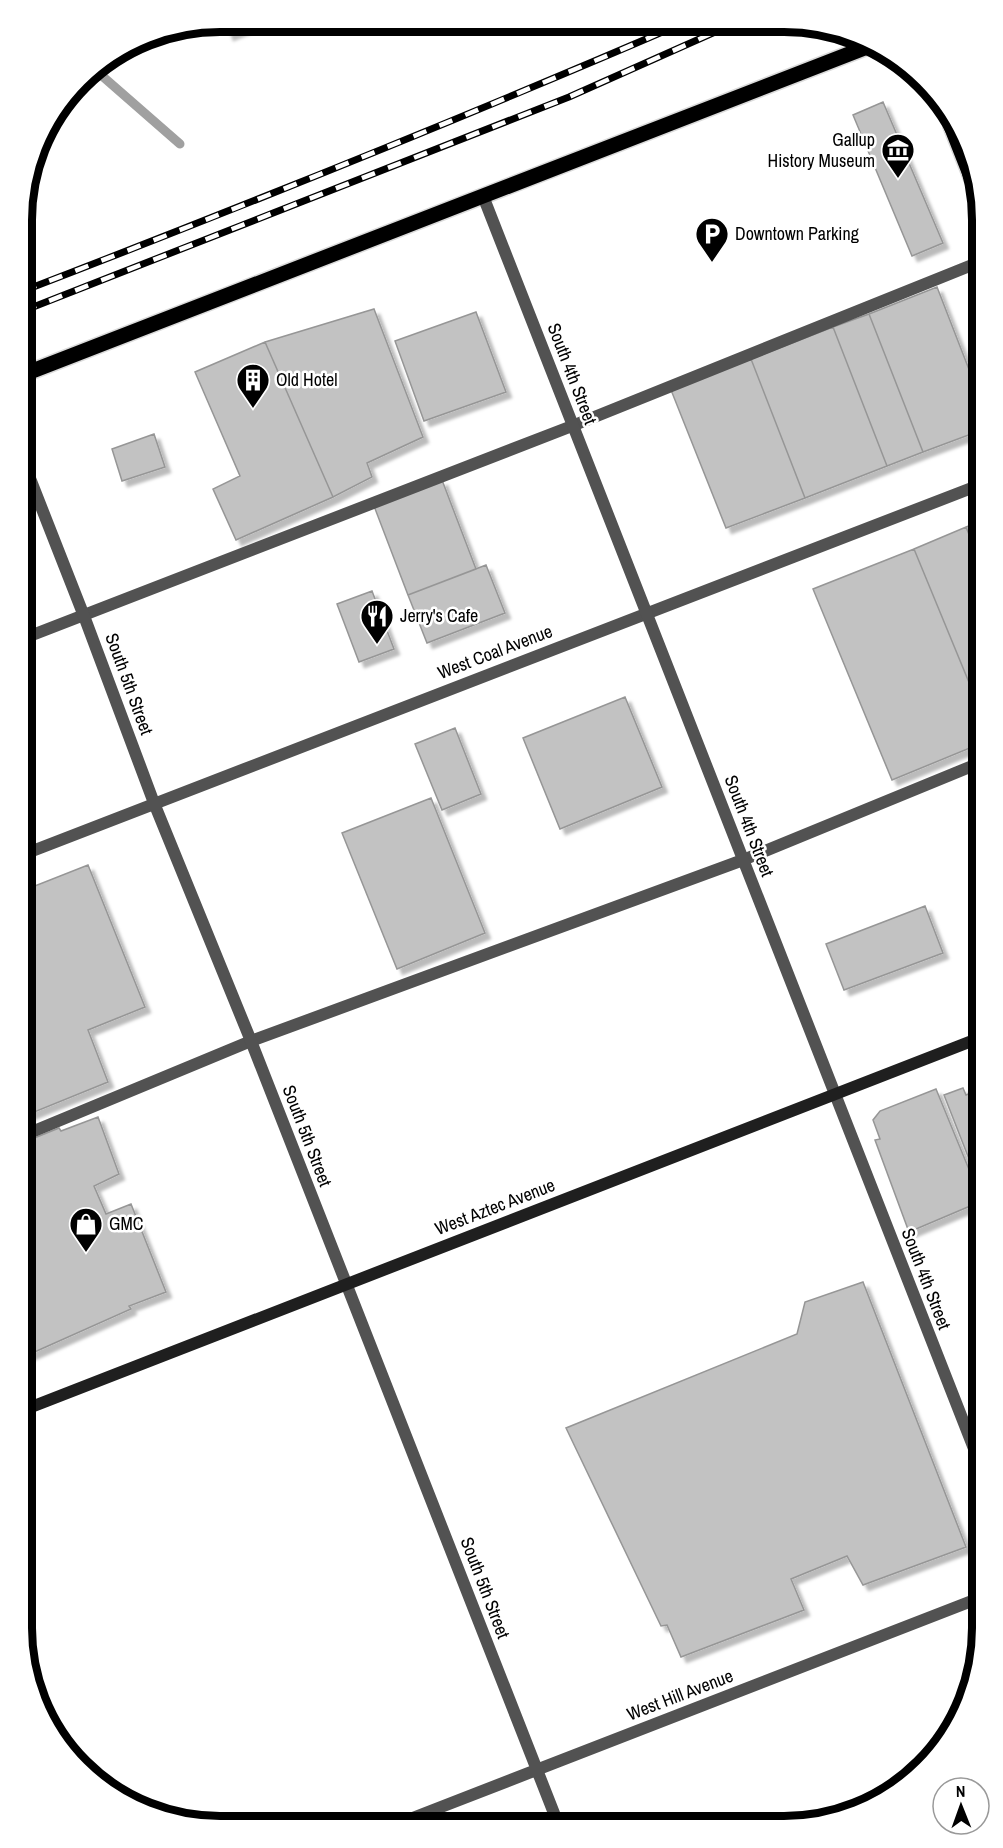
<svg xmlns="http://www.w3.org/2000/svg" width="1003" height="1848" font-family="'Archivo Narrow',sans-serif">
  <style>
    .lines { fill: none; stroke-linecap: round; stroke-linejoin: round }
    .stream { stroke: #a0a0a0; stroke-width: 9 }
    .building { fill: #c2c2c2; stroke: #969696; stroke-width: 1.5; filter: url(#shadow) }
    .primary-casing { stroke: #dbdbdb; stroke-width: 18 }
    .service { stroke: #525252; stroke-width: 12 }
    .minor { stroke: #525252; stroke-width: 12 }
    .tertiary { stroke: #525252; stroke-width: 12 }
    .secondary { stroke: #1f1f1f; stroke-width: 12 }
    .primary { stroke: #000; stroke-width: 15 }
    .rail-casing { stroke: #000; stroke-width: 7 }
    .rail { stroke: #fff; stroke-width: 4.5; stroke-dasharray: 14; stroke-linecap: butt }
    .labels { text-anchor: middle; stroke-width: 5; stroke-linejoin: round; paint-order: stroke }
    .poi-label { font-size: 18px; fill: #000; stroke: #fff; text-anchor: start }
    .street-label { font-size: 18px; fill: #000; stroke: #fff }
    .rim { fill: none; stroke: #000; stroke-width: 8 }
  </style>
  <defs>
    <filter id="shadow"><feDropShadow dx="5.5" dy="5.5" stdDeviation="1.5" flood-color="#0004"/></filter>
  </defs>
  <rect width="100%" height="100%" fill="#fff"/>
  <g class="lines">
    <!-- stream -->
    <path class="stream" d="M93,68L180,144"/>
  </g>
  <!-- building -->
  <path class="building" d="M223,21H263L228,35Z
    M883,102L943,243L912,256L853,115Z
    M937,287L982,403V430L923,452L869,314Z
    M374,309L423,437L367,463L372,477L333,497L265,342Z
    M476,312L506,392L424,421L395,341Z
    M869,314L923,452L887,466L833,327Z
    M833,327L887,466L805,498L751,359Z
    M265,342L333,497L236,540L213,489L240,476L195,372Z
    M751,359L805,498L726,528L671,390Z
    M154,434L165,467L122,481L112,449Z
    M442,480L476,569L408,595L374,506Z
    M982,521V567L966,527Z
    M966,527L982,567V714L914,549Z
    M914,549L982,714V743L892,780L813,589Z
    M486,565L505,613L427,643L408,595Z
    M372,591L394,649L359,662L337,604Z
    M625,697L662,787L560,829L523,738Z
    M455,728L481,794L442,810L415,744Z
    M431,798L485,933L397,969L342,833Z
    M88,865L145,1007L88,1030L108,1082L22,1117V891Z
    M925,906L943,953L844,990L826,944Z
    M963,1088L966,1095L978,1090L982,1100V1192L944,1095Z
    M936,1089L982,1201L909,1232L875,1140L880,1139L873,1120L880,1111Z
    M98,1117L119,1174L94,1186L106,1214L131,1204L166,1292L129,1306L131,1309L21,1358L22,1143L59,1128L61,1131Z
    M863,1282L966,1547L863,1585L847,1556L791,1579L804,1610L681,1657L667,1625L661,1626L566,1428L797,1334L805,1302Z"/>
  <g class="lines">
    <defs>
      <path id="primary" d="M951,126L977,192
        M22,375L867,47"/>
    </defs>
    <!-- primary casing -->
    <use href="#primary" class="primary-casing"/>
    <!-- service -->
    <path class="service" d="M22,639L572,426L982,261
      M22,1136L251,1041L743,860L982,762"/>
    <!-- minor -->
    <path class="minor" d="M22,458L84,616L154,803L251,1041L559,1826
      M22,855L982,484
      M392,1826L982,1597"/>
    <!-- tertiary -->
    <path class="tertiary" d="M483,196L982,1469"/>
    <!-- secondary -->
    <path class="secondary" d="M21,1411L982,1037"/>
    <!-- primary -->
    <use href="#primary" class="primary"/>
    <defs>
      <path id="rail" d="M23,291C244,206 463,118 681,24
        M23,311L569,97L733,24"/>
    </defs>
    <!-- rail casing -->
    <use href="#rail" class="rail-casing"/>
    <!-- rail -->
    <use href="#rail" class="rail"/>
  </g>
  <!-- icons -->
  <defs>
    <symbol id="museum-pin" viewBox="-11 -11 22 30"><path d="M0 17L-7.5 6A9.5 9.5 0 1 1 7.5 6Z" fill="#000" stroke="#fff"/><path d="M0-6L6-3V-2H-6V-3ZM-5-1h2V3h-2ZM-1-1h2V3h-2ZM3-1h2V3H3ZM-6 4H6V6H-6Z" fill="#fff"/></symbol>
    <symbol id="parking-pin" viewBox="-11 -11 22 30"><path d="M0 17L-7.5 6A9.5 9.5 0 1 1 7.5 6Z" fill="#000" stroke="#fff"/><path d="M-3.5-5.5H1a3.5 3.5 0 0 1 0 7H-1V5.5H-3.5ZM-1-3.4V-.6H.8a1.4 1.4 0 0 0 0-2.8Z" fill="#fff"/></symbol>
    <symbol id="building-pin" viewBox="-11 -11 22 30"><path d="M0 17L-7.5 6A9.5 9.5 0 1 1 7.5 6Z" fill="#000" stroke="#fff"/><path d="M-4-6H4V6H1V3H-1V6H-4ZM-2.5-4.3h1.7v1.8h-1.7ZM.8-4.3h1.7v1.8H.8ZM-2.5-1h1.7V.8h-1.7ZM.8-1h1.7V.8H.8Z" fill="#fff"/></symbol>
    <symbol id="restaurant-pin" viewBox="-11 -11 22 30"><path d="M0 17L-7.5 6A9.5 9.5 0 1 1 7.5 6Z" fill="#000" stroke="#fff"/><path d="M-5-6h1v4h1v-4h1v4h1v-4h1v5L-1.5 .5V6h-2V.5L-5-1ZM5-6V6H3V1.5H1.5Q1.5-4 5-6Z" fill="#fff"/></symbol>
    <symbol id="shop-pin" viewBox="-11 -11 22 30"><path d="M0 17L-7.5 6A9.5 9.5 0 1 1 7.5 6Z" fill="#000" stroke="#fff"/><path d="M-5-2.5h2.3a2.7 3.5 0 0 1 5.4 0H5L5.5 6h-11ZM-1.5-2.5h3a1.5 2.3 0 0 0-3 0Z" fill="#fff"/></symbol>
  </defs>
  <g fill-rule="evenodd">
    <use href="#museum-pin" x="879" y="131" width="38" height="52"/>
    <use href="#parking-pin" x="693" y="215" width="38" height="52"/>
    <use href="#building-pin" x="234" y="361" width="38" height="52"/>
    <use href="#restaurant-pin" x="358" y="597" width="38" height="52"/>
    <use href="#shop-pin" x="67" y="1205" width="38" height="52"/>
  </g>
  <g class="labels">
    <!-- poi labels -->
    <g class="poi-label">
      <text x="875" y="146" text-anchor="end">Gallup<tspan x="875" dy="21">History Museum</tspan></text>
      <text x="735" y="240">Downtown Parking</text>
      <text x="276" y="386">Old Hotel</text>
      <text x="400" y="622">Jerry's Cafe</text>
      <text x="109" y="1230">GMC</text>
    </g>
    <!-- street labels -->
    <g class="street-label">
      <text transform="translate(572 374) rotate(69)" y="6">South 4th Street</text>
      <text transform="translate(495 652) rotate(-21)" y="6">West Coal Avenue</text>
      <text transform="translate(129 684) rotate(70)" y="6">South 5th Street</text>
      <text transform="translate(749 826) rotate(69)" y="6">South 4th Street</text>
      <text transform="translate(307 1136) rotate(69)" y="6">South 5th Street</text>
      <text transform="translate(495 1207) rotate(-21)" y="6">West Aztec Avenue</text>
      <text transform="translate(926 1279) rotate(69)" y="6">South 4th Street</text>
      <text transform="translate(485 1588) rotate(69)" y="6">South 5th Street</text>
      <text transform="translate(680 1695) rotate(-21)" y="6">West Hill Avenue</text>
    </g>
  </g>
  <!-- crop -->
  <path d="M0 0H1003V1848H0ZM220 32H784A188 188 0 0 1 972 220V1628A188 188 0 0 1 784 1816H220A188 188 0 0 1 32 1628V220A188 188 0 0 1 220 32Z" fill="#fff" fill-rule="evenodd"/>
  <path class="rim" d="M220 32H784A188 188 0 0 1 972 220V1628A188 188 0 0 1 784 1816H220A188 188 0 0 1 32 1628V220A188 188 0 0 1 220 32Z"/>
  <!-- north arrow -->
  <g transform="translate(961 1806) rotate(359)"><circle r="28" fill="#ffffff" stroke="#999999" stroke-width="1.5"/>
  <path d="M0-4.5L10 22L0 15L-10 22Z" fill="#000000"/>
  <text y="-9" font-size="16" font-weight="bold" text-anchor="middle" fill="#000000">N</text>
  </g>
</svg>
